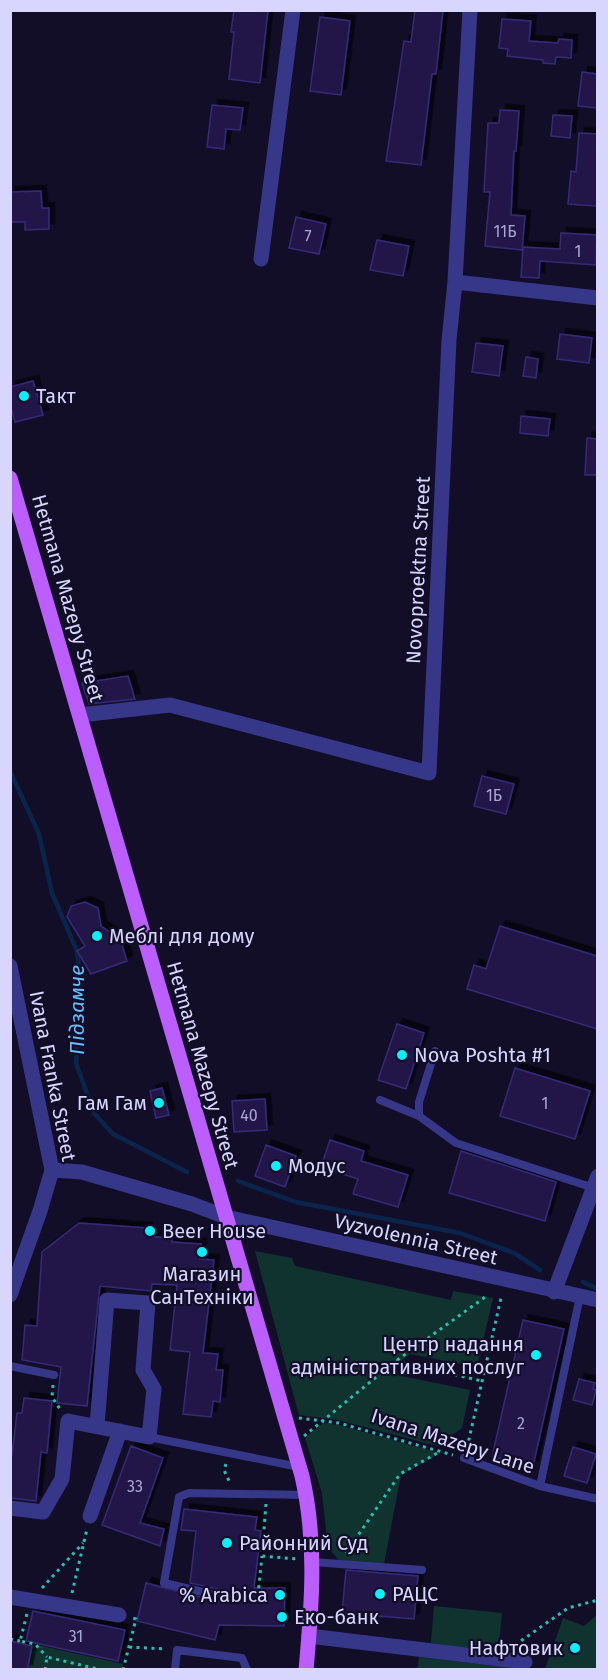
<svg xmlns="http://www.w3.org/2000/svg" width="608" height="1680" font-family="'Fira Sans',sans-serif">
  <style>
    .green { fill: #113330 }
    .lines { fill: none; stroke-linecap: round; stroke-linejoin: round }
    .stream { stroke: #09254c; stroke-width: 4.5 }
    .building { fill: #21194a; stroke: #362a78; stroke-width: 1.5; filter: url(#shadow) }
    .path { stroke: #29c0b0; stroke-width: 3; stroke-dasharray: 3 4.5; stroke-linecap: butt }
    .lane { stroke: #37378a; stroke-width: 8 }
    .street { stroke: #37378a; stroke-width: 15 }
    .primary { stroke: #bb5dff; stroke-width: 15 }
    .poi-dot { fill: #02f1ff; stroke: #120e28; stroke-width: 2 }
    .labels { text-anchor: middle; stroke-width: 4.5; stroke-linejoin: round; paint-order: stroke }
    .number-label { font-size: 16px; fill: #aaa7d2 }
    .poi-label { font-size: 20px; fill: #d8d6ff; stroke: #120e28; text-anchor: start }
    .street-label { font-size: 20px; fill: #d8d6ff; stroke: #120e28 }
    .water-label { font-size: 21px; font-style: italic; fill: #64beff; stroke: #120e28 }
  </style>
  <defs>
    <filter id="shadow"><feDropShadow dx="5.5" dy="-5.5" stdDeviation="0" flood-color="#0009"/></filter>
  </defs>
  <rect width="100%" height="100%" fill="#120e28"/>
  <!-- green -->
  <path class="green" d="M255,1251L292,1258L295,1266L451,1300L453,1291L493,1298L477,1367L410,1354L387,1373L470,1390L462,1428L437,1446L338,1420L299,1415Z
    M323,1423L339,1425L440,1453L401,1475L384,1564L339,1560L328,1548L322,1493L305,1438Z
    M434,1606L502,1613L498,1653L431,1643Z
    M597,1615V1669H545L563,1618L584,1626Z
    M33,1644L123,1664L122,1669H28Z
    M419,1657L515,1668V1670H417Z"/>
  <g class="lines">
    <!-- stream -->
    <path class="stream" d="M10,771L39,834L52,893L77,951L81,983L76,1063L94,1113L113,1134L187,1172
      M238,1181L296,1202L460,1233L514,1253L540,1270
      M583,1282L598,1289"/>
  </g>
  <!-- building -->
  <path class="building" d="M234,10H268L260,83L229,79L234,32H231Z
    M415,10H443L436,74H432L421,165L386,161L404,41L411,42Z
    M320,17L350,21L341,95L310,91Z
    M502,19L531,21L529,41L558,43L559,39L572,40L571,58L556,57L555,64L543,63V60L507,56L508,49L499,48Z
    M582,72L597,74V108L578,106Z
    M212,105L243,108L240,130L226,129L224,149L207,147Z
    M500,110L519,111L516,151H514L511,215L525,216L522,250L485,246L490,192H484L488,123H499Z
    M553,115L572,116L570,138L551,136Z
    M579,133L597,134V206L568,204L571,171L576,172Z
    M41,191L42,208H49V229L25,230V222H10V192Z
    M296,217L326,224L319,254L289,248Z
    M561,233L597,235L596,265L540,261L539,278L521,277L523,247L560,249Z
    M377,240L409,246L403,276L370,270Z
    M560,334L592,338L589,363L557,359Z
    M476,343L503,346L499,376L472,372Z
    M526,357L538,359L536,378L523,376Z
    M33,381L43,415L15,422L10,404V387Z
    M521,416L550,419L548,436L520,433Z
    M587,438L597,439V475H585Z
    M128,676L135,699L89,704L82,683Z
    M482,776L514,784L506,814L474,806Z
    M85,902L98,908L101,926L120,939L127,961L91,974L77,951L85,946L67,917L71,906Z
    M500,926L597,956V1029L467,989L474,965L486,969Z
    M397,1024L424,1033L406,1089L378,1080Z
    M515,1068L590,1091L575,1139L500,1116Z
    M162,1088L169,1115L156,1118L150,1091Z
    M265,1099L267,1130L234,1132L232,1101Z
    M330,1140L364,1151L361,1161L408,1175L398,1207L353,1194L358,1179L321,1167Z
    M266,1145L296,1156L285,1187L255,1176Z
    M461,1151L556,1182L545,1221L449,1193Z
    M79,1223L147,1228L146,1236L172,1238V1242L201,1244L200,1259L214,1260L203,1353L218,1354L216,1370H223L220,1402L213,1401L211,1417L183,1414L190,1352L170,1350L177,1285L152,1284L151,1291L100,1286L87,1406L57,1403L61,1367L22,1360L25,1325L37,1326L42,1252Z
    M523,1320L564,1329L533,1466L492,1457Z
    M579,1379L595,1383L593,1389L596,1390L592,1405L573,1400Z
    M24,1398L52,1401L47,1453L41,1452L36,1501L10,1498V1455H12L17,1413H22Z
    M131,1446L163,1458L140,1523L164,1529L160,1546L102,1525Z
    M573,1447L596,1454L587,1483L564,1476Z
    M184,1509L257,1517L255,1530L261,1531L254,1588H285L284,1626L219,1625L215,1640L137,1621L146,1583L223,1603L230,1599V1595L226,1591L190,1583L196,1531L181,1530Z
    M346,1570L418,1576L414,1619L342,1613Z
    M33,1611L125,1630L118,1661L26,1641Z
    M10,1641L32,1646L27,1670H10Z"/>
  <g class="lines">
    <!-- path -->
    <path class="path" d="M396,1361L482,1381
      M53,1385L52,1397L60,1409
      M299,1418L339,1423L453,1455
      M304,1436L396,1361L488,1295
      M467,1448L501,1298
      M226,1464L224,1470L230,1483
      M266,1504L262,1556L297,1559
      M346,1553L400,1474L441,1451
      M42,1588L83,1543
      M72,1593L87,1529
      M235,1594L258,1595L262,1556
      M27,1614L20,1641L35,1644L47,1657
      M10,1639L20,1641
      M515,1645L568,1608L598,1600
      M129,1647L166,1649
      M45,1670L47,1657L102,1670
      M123,1670L136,1619L133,1618"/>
    <!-- lane -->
    <path class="lane" d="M435,1051L419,1102V1116L456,1143L594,1188
      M380,1100L419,1116
      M10,1366L54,1375
      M149,1437L299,1467
      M464,1458L540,1486L598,1499
      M540,1486L580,1296
      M313,1562L422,1570
      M224,1597L164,1583L179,1497L189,1493L306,1495
      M175,1670L177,1650L242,1658L247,1670"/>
    <!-- street -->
    <path class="street" d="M261,259L293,10
      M455,282L598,298
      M80,715L170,705L429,773L449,340L455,282L470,10
      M10,966L52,1170L40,1211L10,1295
      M52,1170L82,1172L192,1204L226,1217L598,1300
      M554,1292L598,1176
      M10,1508L43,1512L62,1479L68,1421L149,1437L154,1389L143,1370L148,1303L107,1300L97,1426
      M90,1516L120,1431
      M10,1597L119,1615
      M309,1636L525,1662"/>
    <!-- primary -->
    <path class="primary" d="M10,478L302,1476C317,1541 312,1604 306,1670"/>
  </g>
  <!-- markers -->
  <g class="poi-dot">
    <circle cx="24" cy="396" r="6"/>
    <circle cx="97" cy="936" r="6"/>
    <circle cx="402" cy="1055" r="6"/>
    <circle cx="159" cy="1103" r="6"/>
    <circle cx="276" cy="1166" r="6"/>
    <circle cx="150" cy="1231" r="6"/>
    <circle cx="202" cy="1252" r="6"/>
    <circle cx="536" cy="1355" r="6"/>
    <circle cx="227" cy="1543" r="6"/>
    <circle cx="380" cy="1594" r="6"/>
    <circle cx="280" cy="1595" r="6"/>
    <circle cx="282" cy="1617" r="6"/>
    <circle cx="575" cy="1648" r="6"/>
  </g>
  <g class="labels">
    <!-- number labels -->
    <g class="number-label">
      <text x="505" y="237">11Б</text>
      <text x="308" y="242">7</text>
      <text x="578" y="257">1</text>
      <text x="494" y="801">1Б</text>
      <text x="545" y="1109">1</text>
      <text x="249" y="1121">40</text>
      <text x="521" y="1429">2</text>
      <text x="135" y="1492">33</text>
      <text x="76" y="1642">31</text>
    </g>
    <!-- poi labels -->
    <g class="poi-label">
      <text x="36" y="403">Такт</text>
      <text x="109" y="943">Меблі для дому</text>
      <text x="414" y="1062">Nova Poshta #1</text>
      <text x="147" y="1110" text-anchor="end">Гам Гам</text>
      <text x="288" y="1173">Модус</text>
      <text x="162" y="1238">Beer House</text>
      <text x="202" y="1281" text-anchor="middle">Магазин<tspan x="202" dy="23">СанТехніки</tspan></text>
      <text x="524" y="1351" text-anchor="end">Центр надання<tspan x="524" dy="23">адміністративних послуг</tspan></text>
      <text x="239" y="1550">Районний Суд</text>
      <text x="392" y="1601">РАЦС</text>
      <text x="268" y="1602" text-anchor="end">% Arabica</text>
      <text x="294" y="1624">Еко-банк</text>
      <text x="563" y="1655" text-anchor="end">Нафтовик</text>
    </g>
    <!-- street labels -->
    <g class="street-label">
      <text transform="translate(418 570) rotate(-87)" y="7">Novoproektna Street</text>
      <text transform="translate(68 598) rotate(74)" y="7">Hetmana Mazepy Street</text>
      <text transform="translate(203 1065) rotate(74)" y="7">Hetmana Mazepy Street</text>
      <text transform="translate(53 1076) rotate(79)" y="7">Ivana Franka Street</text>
      <text transform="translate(416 1239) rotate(13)" y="7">Vyzvolennia Street</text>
      <text transform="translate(453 1441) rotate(18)" y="7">Ivana Mazepy Lane</text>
    </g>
    <!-- water labels -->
    <g class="water-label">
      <text transform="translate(77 1010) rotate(-90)" y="7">Підзамче</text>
    </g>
  </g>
  <!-- border -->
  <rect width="608" height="1680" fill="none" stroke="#d8d6ff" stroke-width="24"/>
</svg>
